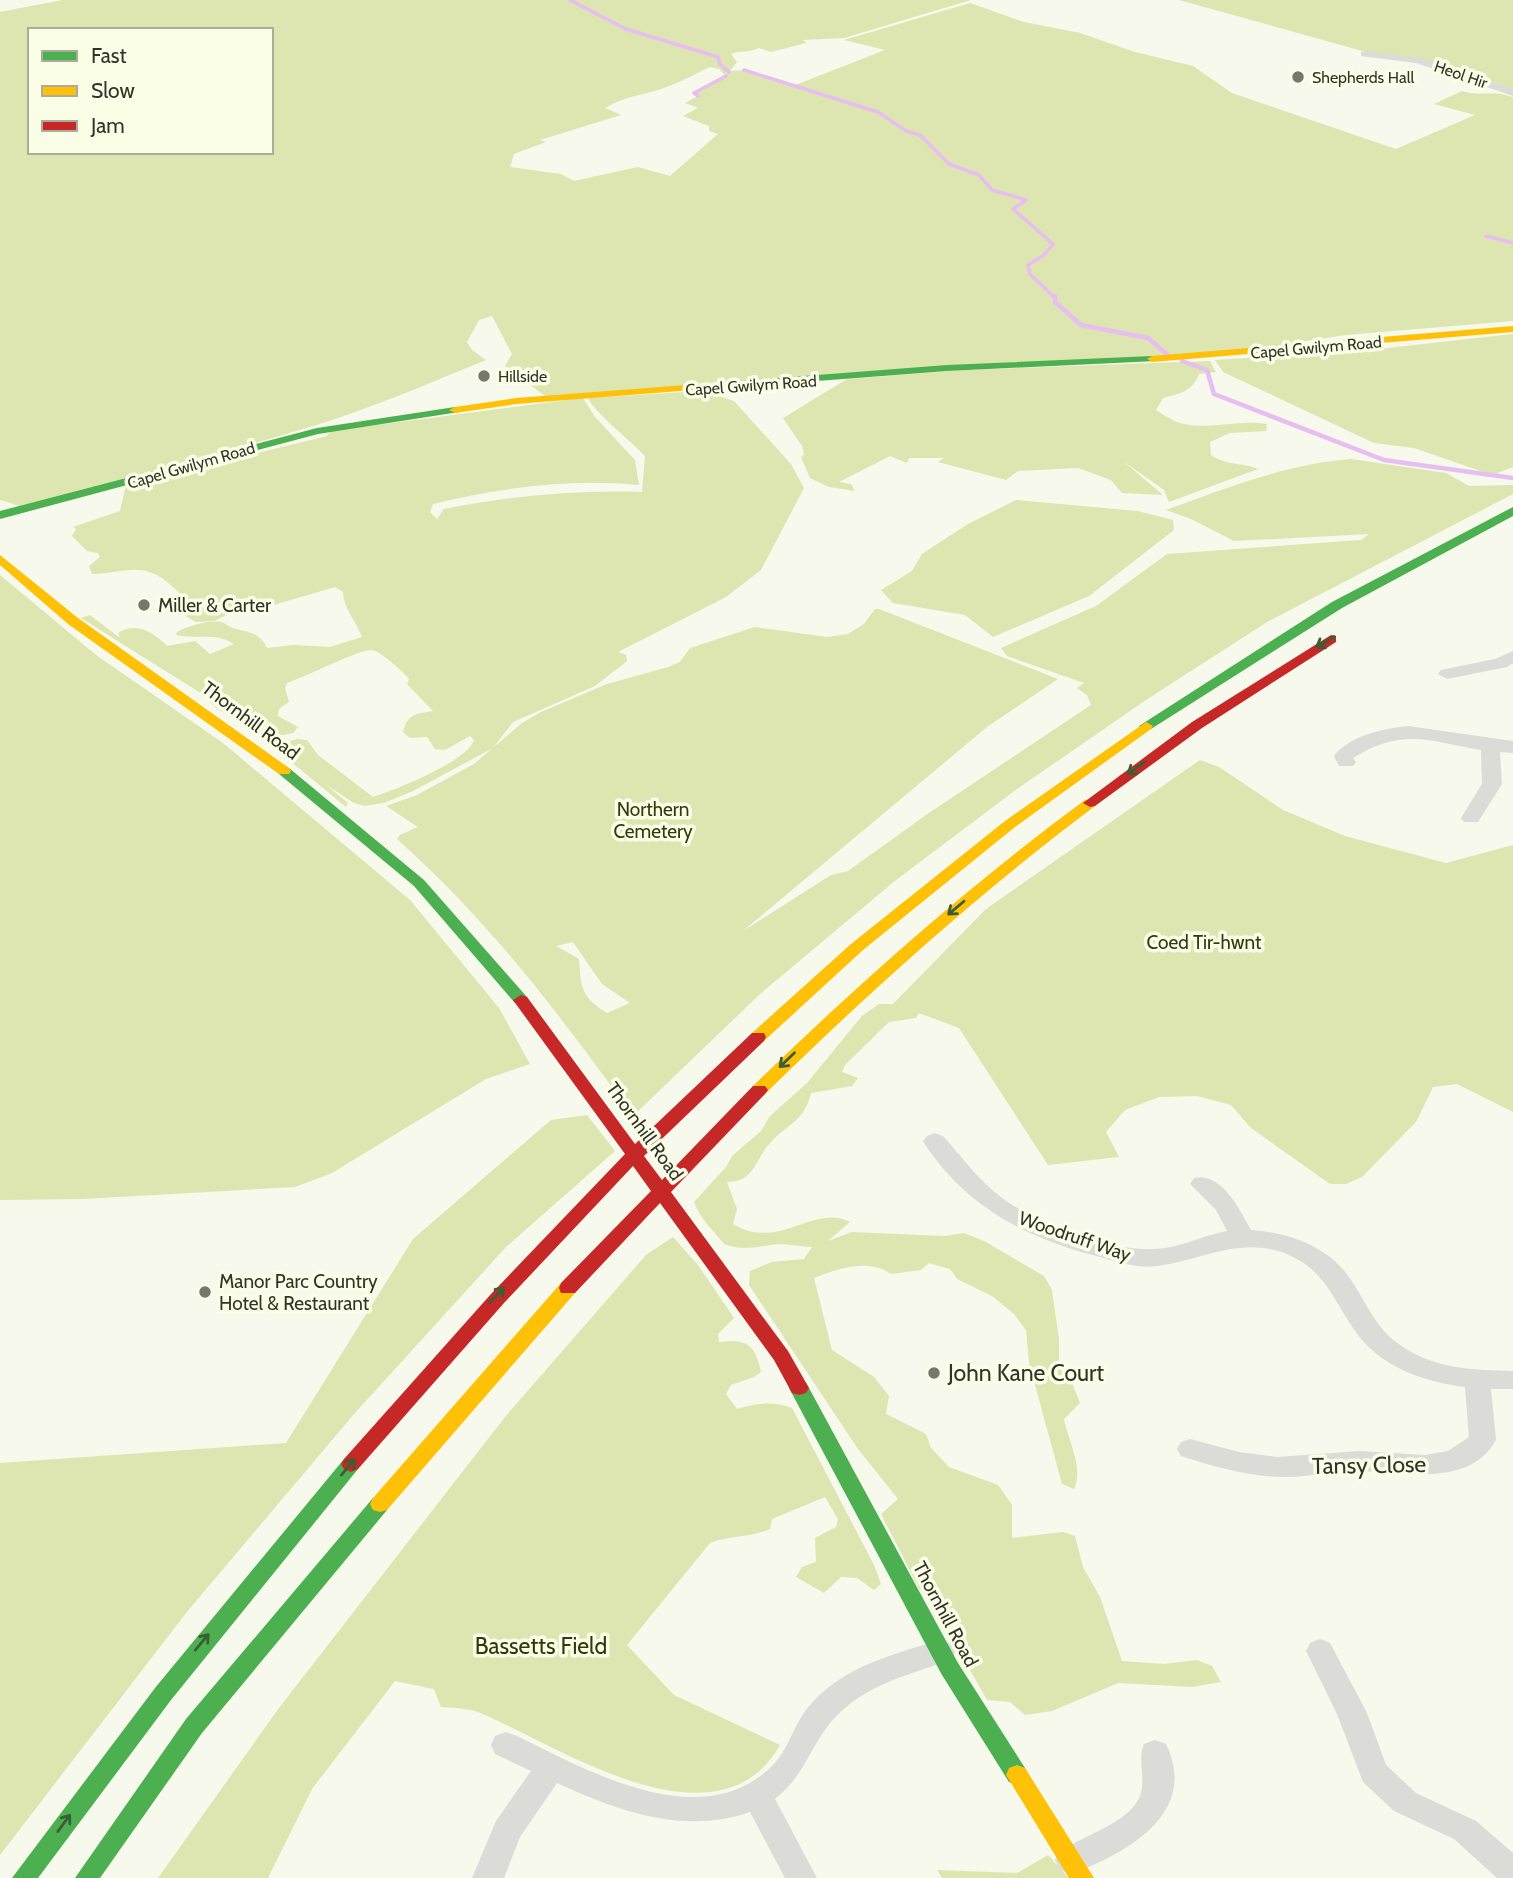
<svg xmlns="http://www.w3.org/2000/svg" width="1513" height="1878" font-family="Cabin,sans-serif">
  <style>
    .green { fill: #dde5b1; fill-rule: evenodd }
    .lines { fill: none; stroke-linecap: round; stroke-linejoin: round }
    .stream-far1 { stroke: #e8bef2; stroke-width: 3.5 }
    .stream { stroke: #e8bef2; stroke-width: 4.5 }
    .street { fill: #dbdbd8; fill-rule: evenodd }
    .fast { fill: #4caf50; fill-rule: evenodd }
    .slow { fill: #ffc107; fill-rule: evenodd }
    .jam { fill: #c62828; fill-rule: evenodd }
    .oneway { stroke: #3a5e36 }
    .poi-dot { fill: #76786d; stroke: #fafee7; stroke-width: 2.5 }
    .labels { text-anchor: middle; stroke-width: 7; stroke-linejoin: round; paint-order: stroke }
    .far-street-label { font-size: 16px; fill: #313328; stroke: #fafee7 }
    .far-poi-label { font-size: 16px; fill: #313328; stroke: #fafee7; text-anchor: start }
    .poi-label { font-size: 19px; fill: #313328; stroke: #fafee7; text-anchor: start }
    .street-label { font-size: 19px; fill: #313328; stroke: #fafee7 }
    .park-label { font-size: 19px; fill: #34380c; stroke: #fafee7 }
    .near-poi-label { font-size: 23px; fill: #313328; stroke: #fafee7; text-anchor: start }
    .near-street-label { font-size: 23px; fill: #313328; stroke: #fafee7 }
    .near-park-label { font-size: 23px; fill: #34380c; stroke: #fafee7 }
  </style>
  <rect width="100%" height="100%" fill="#f6f9ec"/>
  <!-- green -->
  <path class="green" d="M63,0H971L844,38L803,40L806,43L771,52L759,48C749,53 741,50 731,54L737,62L730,71L744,70L793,86L885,50L844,40L970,3L1024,22L1080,33L1135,52L1193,66L1232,93L1396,149L1475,115L1434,104L1462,91C1483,97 1491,90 1513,97V321L1345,335L1242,351L545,396L505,366L512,354L492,316L479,320L467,342L472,350L486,360C437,380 388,401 338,418C233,452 126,477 20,506L0,500V12ZM30,30H271V152H30ZM710,67L719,69L726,76L694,93L698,96L685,103L698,108L683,116L709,126V131L718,134L670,176L638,167L574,181L561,174L510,167L514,154L546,142L540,140L621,115L605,108C626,95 648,95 669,86C683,81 697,73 710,67Z
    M1179,0H1513V90L1480,77L1419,59L1366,52Z
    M1513,334V467L1492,475L1414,448L1374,443L1223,372L1215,360L1360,351Z
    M1210,361L1216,372L1199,374C1193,391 1180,394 1163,398L1156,410C1163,414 1172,421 1180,423C1208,431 1239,419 1267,424L1266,431L1230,433L1210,442L1211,455C1227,466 1241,462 1258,469L1169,502L1164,490L1123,461L1163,495L1122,493L1111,480L1078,468L1018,471L1006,480L938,462L944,458H909L907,463L890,456L839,482L851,484L855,491L829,487L810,478L801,457L804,455L802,446L783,418L847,379L964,370Z
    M702,391L734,401L791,464L804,488L761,570L726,597L618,652L626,655L627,661L595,686L513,722L493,748L413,791L384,803L364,806L354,803L325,784L348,803L346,807L273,747L297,739L307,740L318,755L373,797C395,790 468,761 474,740L470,736L445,750L435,749L427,737L410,738L403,732C408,713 416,714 433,711L407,684L409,679C404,672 378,649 371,650C358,650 305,677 287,683L285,688L289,702L279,709L278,716L298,727L293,733L273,737L262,735L266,739H264L215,707L199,692L81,618L90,615L120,638L118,633C137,621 154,633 167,646L195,641L210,654L234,644C215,632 197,640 176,635L177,632C189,626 207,620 221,622C227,624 230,628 236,629C250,632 261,634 267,648L293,645L330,647L362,637C356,620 344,610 343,592L335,587L267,607L240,609L214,621L196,622L182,614V609L188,604C185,597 180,593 174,588C144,559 127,573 92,574L89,566L100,557L98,553L87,551L72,536L76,529L73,527L120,511L126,485L327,436L331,431L583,398L595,417L635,460L639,485C568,478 502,488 433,504L430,512L437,519L444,509C510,496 574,490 642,492L645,456C632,442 593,411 588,398Z
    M1351,459L1446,473L1469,486L1513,485V494L1267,622L1146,700L1017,789L896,880L760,994L633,1116C559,1014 493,925 397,839L400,835L418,827L386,806L417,795L474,764L522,723L541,712L607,684L668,667L680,662L690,648L755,627L827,637L848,634L864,624L875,609H879L1058,679L987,727L743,931L831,875L848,871L926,815L1091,705L1087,695L1077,688L1084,683L1007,656L1001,648L1096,606L1167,554L1361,540L1369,534L1234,541L1191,519L1166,510C1227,488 1286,464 1351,459ZM573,942L602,984L630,1003L607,1013C581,997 581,988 579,959L556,946Z
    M1016,500L1138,511L1173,520L1174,530L1089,596L993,637L965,615L893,603L881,590L912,571L922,554L968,524Z
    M0,575L96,655L223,743L410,900L499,1008L530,1064L486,1079L332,1173L295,1187L83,1199L0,1200Z
    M1200,760L1219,767L1283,810L1345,836L1446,863L1513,845V1112L1457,1084L1433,1087L1416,1122L1362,1177L1346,1184H1330L1251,1128L1231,1105L1197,1096L1159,1097L1125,1110L1106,1132L1119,1157L1048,1165L959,1028L919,1013L916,1018L889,1022L845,1065L842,1072L858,1078L852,1086L811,1093C804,1122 788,1123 770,1143C755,1159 755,1182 727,1182L737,1209L733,1224C779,1252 814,1203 850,1222L828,1241L852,1232L945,1236L964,1233L984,1241L1044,1276L1052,1290L1059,1340V1361L1070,1378L1080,1403L1064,1419C1068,1441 1084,1467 1074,1489L1062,1484L1029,1363L1026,1330L1014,1314L992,1296L957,1279L950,1269L929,1263L921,1270L891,1274C868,1258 837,1269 814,1278L832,1350L874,1377L889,1396L886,1414L926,1434L931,1448L949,1467L998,1485L1012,1505V1538L1063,1532L1075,1536L1083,1567L1100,1597L1122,1661L1164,1664L1197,1660L1212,1666L1221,1682L1192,1687L1118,1683L1052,1711L1025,1715L1010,1702L987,1700L945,1626L942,1610L919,1588L881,1514L898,1499L858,1449L749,1285L750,1271L772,1262L804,1259L812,1247C801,1247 790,1244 779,1244C758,1246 745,1252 724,1244C713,1230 701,1220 694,1202L726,1167L732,1156L761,1131L770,1116L807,1083L862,1016L879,1004H893L986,909Z
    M587,1115L615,1151L506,1247L354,1414L186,1613L0,1855V1463L286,1443L413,1239L551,1120Z
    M673,1237L698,1265L734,1318L718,1334L719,1342C746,1339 755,1343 761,1372L754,1377L731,1385L726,1394L737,1409C757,1403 773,1401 792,1408L874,1565L881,1584L874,1590L857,1578L841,1577L824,1593L796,1577L802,1567L816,1562L815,1538L836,1527L838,1519L825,1497L772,1519L770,1529C750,1538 730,1535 710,1543L627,1645L674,1695L780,1745C718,1854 559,1747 483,1714C470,1708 454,1708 441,1707L434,1689L395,1681L312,1789L268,1878H158L279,1708L505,1417L646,1255Z
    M1048,1855L1069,1878H942L937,1870L1017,1873Z"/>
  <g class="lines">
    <!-- stream-far1 -->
    <path class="stream-far1" d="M570,0L626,29L718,57L720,64L729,72
      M744,70L878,112L906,131L920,135L949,164L979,175L992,190L1026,200L1013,209L1053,244L1044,255L1028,265L1030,274L1055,298
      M698,96L694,93L726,76
      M1486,236L1513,243"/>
    <!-- stream -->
    <path class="stream" d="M1055,296V302L1081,325L1148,338L1169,356
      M1182,361L1207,370L1214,394L1384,460L1513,478"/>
    <!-- street -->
    <path class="street" d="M1365,51L1422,58L1513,89V96L1416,63L1361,56V52Z
      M1513,651V663L1507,667L1447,679L1438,674L1441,670L1495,659Z
      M1408,726L1513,741V753L1500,752L1502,784L1478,822H1464L1461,818L1482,784L1481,750C1429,741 1402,727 1353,758L1356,762L1353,766H1339L1334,756C1350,735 1383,729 1408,726Z
      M935,1133L943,1136C962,1157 979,1181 1002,1198C1038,1224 1109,1251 1154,1249C1178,1249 1203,1235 1227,1231L1216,1210L1190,1184L1194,1178C1221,1171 1240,1210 1251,1230C1287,1232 1328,1246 1349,1277C1366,1301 1374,1327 1400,1345C1434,1369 1473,1370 1513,1371V1389H1491L1496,1440C1469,1489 1401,1471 1356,1471C1333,1471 1310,1477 1286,1477C1250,1477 1215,1467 1181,1456L1177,1449L1181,1442L1190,1439L1239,1452L1277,1457L1360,1451L1425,1455L1448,1451L1469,1437L1465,1387C1423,1382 1379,1366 1355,1331C1334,1301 1326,1272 1291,1256C1243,1234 1204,1260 1157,1266C1139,1269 1117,1262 1100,1257C1027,1239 964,1206 923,1141L927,1136Z
      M1320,1639L1330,1643L1367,1713L1386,1765L1416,1793L1476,1821L1513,1853V1878H1497L1454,1839L1394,1811L1363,1782L1337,1714L1306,1651L1310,1643Z
      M941,1640L951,1644L955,1652L951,1660C905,1676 855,1687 825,1730C805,1758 804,1775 775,1799L817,1878H785L750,1812C684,1835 618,1811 557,1783L520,1837L504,1878H472L496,1821L531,1771L495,1754L491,1745L495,1736L506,1732L517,1736C590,1772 703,1836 773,1765C788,1750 793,1727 806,1710C838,1668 893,1654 941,1640Z
      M1155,1740L1166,1744C1200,1814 1125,1854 1071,1874L1060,1870L1055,1860C1065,1839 1118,1831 1137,1802C1149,1783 1136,1762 1144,1744Z"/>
    <!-- fast -->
    <path class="fast" d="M1152,356L1157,359L1156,361L947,371L739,387L733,384L739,381L947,365Z
      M455,407L461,410L459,412L318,434L0,519V511L317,428Z
      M1513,507V516L1342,608L1151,729H1141L1139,726L1332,602Z
      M284,767L289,768L424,880L527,997L529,1000L527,1003H515L414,886L279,774L277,771L279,768Z
      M799,1381L806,1383L809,1388L958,1663L1025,1768L1028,1775L1025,1782L1017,1785L1009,1782L942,1675L789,1388L792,1383Z
      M351,1456L358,1459L361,1464L358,1469L171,1700L38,1878H12L155,1688L344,1459Z
      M380,1496L387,1498L390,1504L387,1510L202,1733L100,1878H75L186,1719L373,1498Z"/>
    <!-- slow -->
    <path class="slow" d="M1513,326V332L1152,362L1147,359L1152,356Z
      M739,381L743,382V386L516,404L455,413L449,410L455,407L516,398Z
      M0,555L78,618L289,768L291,771L289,774H279L68,624L0,565Z
      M1146,722L1153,726L1151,729L1015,827L863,950L764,1041H752L750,1037L752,1033L851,944L1005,821Z
      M1090,799L1095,800L1097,803L1095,806C978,894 870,991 765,1094H753L750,1090L753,1086C858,984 967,887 1085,800Z
      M568,1281L575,1283L577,1288L575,1293L387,1510L380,1512L373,1510L370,1504L373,1498L561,1283Z
      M1017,1765L1025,1768L1094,1878H1069L1006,1775L1009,1768Z"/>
    <!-- jam -->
    <path class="jam" d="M1331,635L1336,636V642L1202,728L1095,806L1090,807L1083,803L1192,722Z
      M521,995L527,997L635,1144L752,1033H764L766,1037L764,1041L644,1156L662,1180L753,1086H765L768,1090L765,1094L671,1192L788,1351L809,1388L806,1393L799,1395L792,1393L774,1360L660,1203L575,1293H561L559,1288L561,1283L651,1191L633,1166L504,1303L358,1469L351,1472L344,1469L341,1464L344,1459L491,1294L625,1154L513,1000Z"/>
  </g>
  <!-- one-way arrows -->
  <defs><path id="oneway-shaft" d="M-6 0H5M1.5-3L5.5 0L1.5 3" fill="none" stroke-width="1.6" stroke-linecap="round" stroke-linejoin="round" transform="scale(1.75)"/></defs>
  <g class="oneway">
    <use href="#oneway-shaft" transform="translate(1325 642) rotate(149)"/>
    <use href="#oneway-shaft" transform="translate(1136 768) rotate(144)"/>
    <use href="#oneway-shaft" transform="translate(956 908) rotate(140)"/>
    <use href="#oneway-shaft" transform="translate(787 1060) rotate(136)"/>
    <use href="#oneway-shaft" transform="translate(497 1295) rotate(-46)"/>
    <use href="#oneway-shaft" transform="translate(348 1467) rotate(-50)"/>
    <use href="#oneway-shaft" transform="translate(202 1642) rotate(-50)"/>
    <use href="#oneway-shaft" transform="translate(64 1823) rotate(-54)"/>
  </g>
  <!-- markers -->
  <g class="poi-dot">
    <circle cx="1298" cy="77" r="7"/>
    <circle cx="484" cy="376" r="7"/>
    <circle cx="144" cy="605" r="7"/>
    <circle cx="205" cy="1292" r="7"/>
    <circle cx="934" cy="1373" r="7"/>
  </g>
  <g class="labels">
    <!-- far-street labels -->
    <g class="far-street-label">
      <text transform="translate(1461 74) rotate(19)" y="6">Heol Hir</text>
      <text transform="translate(1316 347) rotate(-5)" y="6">Capel Gwilym Road</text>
      <text transform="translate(751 385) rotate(-4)" y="6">Capel Gwilym Road</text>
      <text transform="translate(191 465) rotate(-16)" y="6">Capel Gwilym Road</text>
    </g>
    <!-- far-poi labels -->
    <g class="far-poi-label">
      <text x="1312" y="83">Shepherds Hall</text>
      <text x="498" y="382">Hillside</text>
    </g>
    <!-- poi labels -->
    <g class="poi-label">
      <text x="158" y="612">Miller &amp; Carter</text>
      <text x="219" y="1288">Manor Parc Country<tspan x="219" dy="22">Hotel &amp; Restaurant</tspan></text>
    </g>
    <!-- street labels -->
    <g class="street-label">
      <text transform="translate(251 720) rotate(37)" y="7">Thornhill Road</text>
      <text transform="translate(645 1131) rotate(54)" y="7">Thornhill Road</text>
      <text transform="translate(1075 1236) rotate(19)" y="7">Woodruff Way</text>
      <text transform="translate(946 1614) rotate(62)" y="7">Thornhill Road</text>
    </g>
    <!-- park labels -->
    <g class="park-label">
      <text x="653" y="816">Northern<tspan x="653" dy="22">Cemetery</tspan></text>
      <text x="1204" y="949">Coed Tir-hwnt</text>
    </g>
    <!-- near-poi labels -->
    <g class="near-poi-label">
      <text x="948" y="1381">John Kane Court</text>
    </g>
    <!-- near-street labels -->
    <g class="near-street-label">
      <text transform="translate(1369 1465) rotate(-1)" y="8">Tansy Close</text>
    </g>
    <!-- near-park labels -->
    <g class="near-park-label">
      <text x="541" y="1654">Bassetts Field</text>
    </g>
  </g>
  <!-- legend -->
  <rect x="28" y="28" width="245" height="126" fill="#fafee7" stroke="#aaad9b" stroke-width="2"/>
  <rect x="42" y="51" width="35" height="10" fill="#4caf50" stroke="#aaad9b" stroke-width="2"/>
  <text x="91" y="63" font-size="21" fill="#313328">Fast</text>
  <rect x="42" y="86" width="35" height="10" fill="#ffc107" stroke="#aaad9b" stroke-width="2"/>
  <text x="91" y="98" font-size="21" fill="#313328">Slow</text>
  <rect x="42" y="121" width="35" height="10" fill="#c62828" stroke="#aaad9b" stroke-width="2"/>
  <text x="91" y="133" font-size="21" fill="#313328">Jam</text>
</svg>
